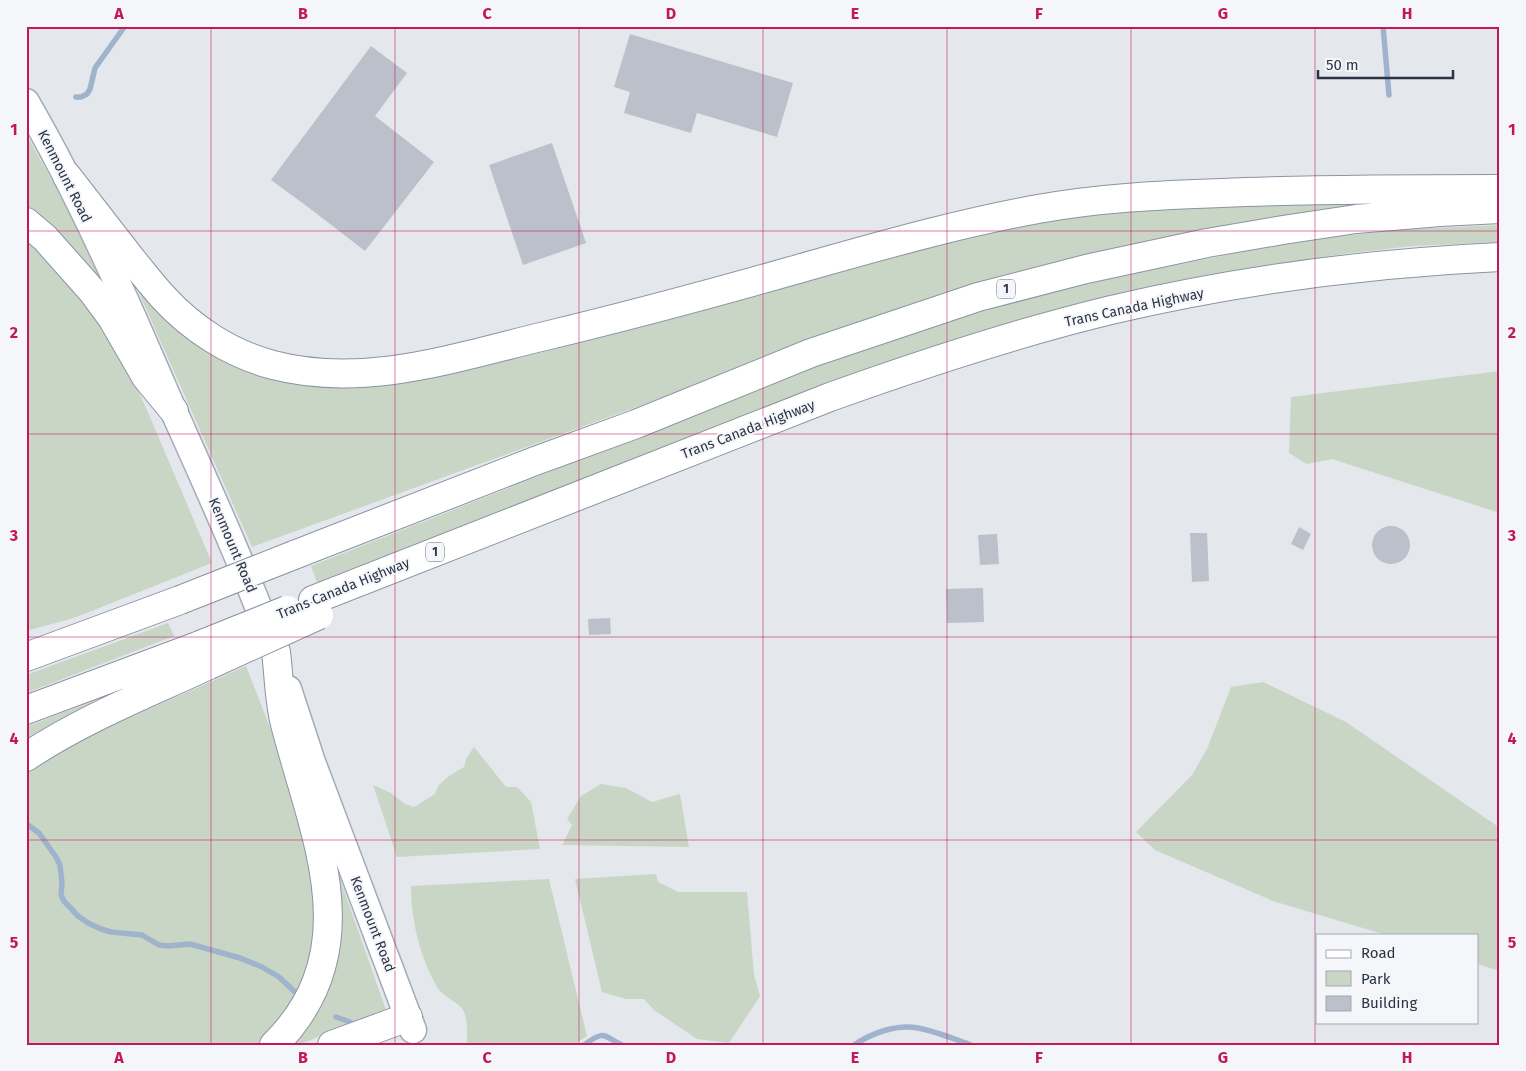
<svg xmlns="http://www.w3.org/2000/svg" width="1526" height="1071" font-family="'Fira Sans',sans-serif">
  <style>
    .green { fill: #c9d6c5 }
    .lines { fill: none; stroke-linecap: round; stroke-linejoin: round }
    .stream { stroke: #9fb4cc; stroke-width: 5.5 }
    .building { fill: #bbc0ca }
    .primary-casing { stroke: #a3abb8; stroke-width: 29 }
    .highway-casing { stroke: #8b94a3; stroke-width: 30 }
    .primary { stroke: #fff; stroke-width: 26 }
    .highway { stroke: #fff; stroke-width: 28 }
    .highway-bridge-casing { stroke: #8b94a3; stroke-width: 30; stroke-linecap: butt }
    .highway-bridge { stroke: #fff; stroke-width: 28 }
    .grid { fill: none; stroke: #c2185b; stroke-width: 1; stroke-opacity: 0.55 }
    .labels { text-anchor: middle; stroke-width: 4; stroke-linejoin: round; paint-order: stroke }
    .shield { fill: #f4f6f9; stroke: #676e7b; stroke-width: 1 }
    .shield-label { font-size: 12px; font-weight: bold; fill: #2b3445 }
    .street-label { font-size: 14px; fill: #2b3445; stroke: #f4f6f9 }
    .neatline { fill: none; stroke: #c2185b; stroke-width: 2 }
    .grid-label { font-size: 16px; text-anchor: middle; font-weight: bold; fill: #c2185b }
  </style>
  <rect width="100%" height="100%" fill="#e4e7ec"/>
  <!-- green -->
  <path class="green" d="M26,134L70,213L108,295L26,210Z
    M1427,202L837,334L252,547L128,268L155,299L311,380L1120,204Z
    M1500,225V242L1412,246L1343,254L1271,265L1123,292L1050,311L980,331L841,379L317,582L311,566L833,360L976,313L1048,293L1121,276L1267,247L1340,236L1410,229Z
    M26,233L103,324L136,386L150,417L212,563L74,618L26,631Z
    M1500,371V513L1332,459L1307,464L1289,453L1291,397Z
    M168,623L174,636L26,693V675Z
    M246,666L288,774L306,831L317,921L304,984L269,1036L260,1045H26V771L91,735Z
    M1263,682L1346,722L1500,828V971L1477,964V935H1386L1273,901L1155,850L1136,832L1192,775L1207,749L1231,687Z
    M119,691L26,743V727Z
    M474,747L506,787H517L531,802L540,849L397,857L373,785L391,793L405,804L414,807L435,794L438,786L449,776L464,767L466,759Z
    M601,784L626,788L652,802L680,794L689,847L562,845L572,825L567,819L581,796Z
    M334,862L386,1010L298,1045H290Z
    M656,874L658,882L678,892H747L754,975L760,996L729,1043L697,1039L654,1010L644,999H626L602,992L575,879Z
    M549,879L587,1036L573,1045H467C467,1036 468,1017 463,1010C457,1001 443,997 437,987C420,957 411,920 411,886Z"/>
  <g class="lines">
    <!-- stream -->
    <path class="stream" d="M1383,26L1389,95
      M76,97H81L87,94L90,89L95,68L125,26
      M28,825L39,833L56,857L60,865L62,883L61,895L64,901L78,916L88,923L101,929L111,932L142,935L159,945L168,946L190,944L240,958L262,967L279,977L296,993
      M336,1017L350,1022
      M584,1045C605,1030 602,1035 622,1045
      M854,1045C872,1033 896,1024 918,1028C935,1031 954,1039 971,1045"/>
  </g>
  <!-- building -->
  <path class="building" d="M630,34L793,83L777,137L697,113L691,133L624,113L630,92L614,87Z
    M371,46L407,73L375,116L434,162L365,251L308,207L271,180Z
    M552,143L586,243L523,265L489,165Z
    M1372 545a19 19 0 1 1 38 0a19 19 0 1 1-38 0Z
    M1299,527L1311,534L1303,550L1291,544Z
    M1190,533H1207L1209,581L1192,582Z
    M997,534L999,564L980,565L978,535Z
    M983,588L984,622L947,623L946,589Z
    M610,618L611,634L589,635L588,619Z"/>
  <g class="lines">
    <defs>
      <path id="primary" d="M26,102C81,197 124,296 167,396C203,477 240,557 271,640
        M288,689L312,762L413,1030"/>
      <path id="highway" d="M67,176C89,204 111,233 133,261C143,273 152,285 163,297C192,329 231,354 273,365C365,389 456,357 545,336C628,316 710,294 791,271C873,248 955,224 1038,209C1099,198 1160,195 1222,193C1315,189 1407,189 1500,189
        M26,222L45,238L92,291L112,318L146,377L174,411
        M294,555L535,461L636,424L811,353L978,297L1086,269L1207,243L1283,230L1356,219L1440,212L1500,209
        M313,600L830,397C922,364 1016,333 1111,310C1239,280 1369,263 1500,257
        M26,657L180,600
        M26,710L200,645
        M26,757C83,719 147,694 209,665
        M274,1045C371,949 313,834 285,724C279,701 279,676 276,652
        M332,1045L408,1017"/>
    </defs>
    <!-- primary casing -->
    <use href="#primary" class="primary-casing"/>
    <!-- highway casing -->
    <use href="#highway" class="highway-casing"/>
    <!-- primary -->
    <use href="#primary" class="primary"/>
    <!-- highway -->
    <use href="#highway" class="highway"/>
    <defs>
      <path id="highway-bridge" d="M180,600L294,555
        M200,645L287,610
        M209,665L319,615"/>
    </defs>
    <!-- highway-bridge casing -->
    <use href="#highway-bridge" class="highway-bridge-casing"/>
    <!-- highway-bridge -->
    <use href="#highway-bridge" class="highway-bridge"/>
  </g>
  <!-- grid -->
  <path class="grid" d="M211,26V1045M395,26V1045M579,26V1045M763,26V1045M947,26V1045M1131,26V1045M1315,26V1045M26,231H1500M26,434H1500M26,637H1500M26,840H1500"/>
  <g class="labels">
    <!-- shield labels -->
    <g class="shield">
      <rect x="997" y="279.5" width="18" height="19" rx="4"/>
      <rect x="426" y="542.5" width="18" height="19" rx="4"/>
    </g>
    <g class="shield-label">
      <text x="1006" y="293">1</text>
      <text x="435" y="556">1</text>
    </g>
    <!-- street labels -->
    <g class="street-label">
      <text transform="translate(65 176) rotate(63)" y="5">Kenmount Road</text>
      <text transform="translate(1134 307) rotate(-12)" y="5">Trans Canada Highway</text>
      <text transform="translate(748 429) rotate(-21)" y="5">Trans Canada Highway</text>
      <text transform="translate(233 545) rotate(67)" y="5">Kenmount Road</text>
      <text transform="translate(343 588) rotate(-22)" y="5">Trans Canada Highway</text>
      <text transform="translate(373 924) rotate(69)" y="5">Kenmount Road</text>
    </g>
  </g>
  <!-- border -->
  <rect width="1526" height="1071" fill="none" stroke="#f4f6f9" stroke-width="55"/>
  <!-- legend -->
  <rect x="1316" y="934" width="162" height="90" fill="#f4f6f9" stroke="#a4a8b1"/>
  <rect x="1326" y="950" width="25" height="8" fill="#ffffff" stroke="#a4a8b1"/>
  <text x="1361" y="958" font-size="15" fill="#2b3445">Road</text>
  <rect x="1326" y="971" width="25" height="15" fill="#c9d6c5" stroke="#a4a8b1"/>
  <text x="1361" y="984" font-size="15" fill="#2b3445">Park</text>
  <rect x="1326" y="996" width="25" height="15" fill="#bbc0ca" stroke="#a4a8b1"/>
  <text x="1361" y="1008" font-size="15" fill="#2b3445">Building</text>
  <!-- scale -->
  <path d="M1318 70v8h135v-8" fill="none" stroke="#2b3445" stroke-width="2.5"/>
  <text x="1326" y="70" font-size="15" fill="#2b3445" stroke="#f4f6f9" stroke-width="4" paint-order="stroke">50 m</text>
  <rect x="28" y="28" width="1470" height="1016" class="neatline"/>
  <g class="grid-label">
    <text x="119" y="19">A</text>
    <text x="303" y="19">B</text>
    <text x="487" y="19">C</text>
    <text x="671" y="19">D</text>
    <text x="855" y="19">E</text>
    <text x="1039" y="19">F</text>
    <text x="1223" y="19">G</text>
    <text x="1407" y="19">H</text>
    <text x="14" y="135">1</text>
    <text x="1512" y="135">1</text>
    <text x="14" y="338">2</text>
    <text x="1512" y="338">2</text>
    <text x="14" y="541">3</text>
    <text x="1512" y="541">3</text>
    <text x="14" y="744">4</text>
    <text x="1512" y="744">4</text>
    <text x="14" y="948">5</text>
    <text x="1512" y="948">5</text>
    <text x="119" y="1063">A</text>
    <text x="303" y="1063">B</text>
    <text x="487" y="1063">C</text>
    <text x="671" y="1063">D</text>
    <text x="855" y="1063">E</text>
    <text x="1039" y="1063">F</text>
    <text x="1223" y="1063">G</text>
    <text x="1407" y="1063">H</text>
  </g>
</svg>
